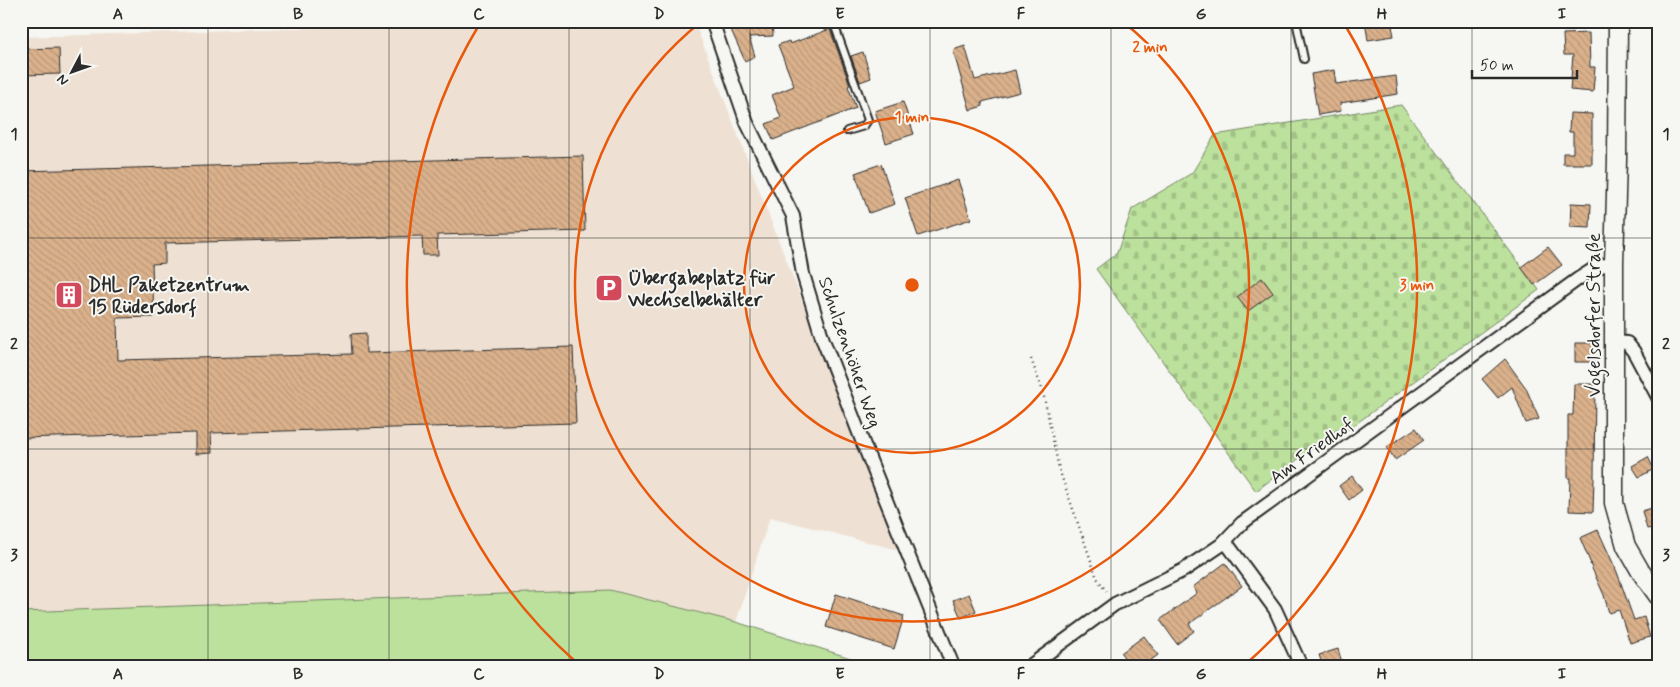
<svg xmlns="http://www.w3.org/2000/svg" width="1680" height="687" font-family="Mynerve,sans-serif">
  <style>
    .built { fill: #eee1d3 }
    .grass { fill: #bce19c; stroke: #748664 }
    .cemetery { fill: url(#cemetery-stones); stroke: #748664 }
    .building { fill: url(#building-back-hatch); stroke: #2b2b2b }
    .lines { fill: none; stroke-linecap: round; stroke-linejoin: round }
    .lane-casing { stroke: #2b2b2b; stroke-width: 10 }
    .street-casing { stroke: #2b2b2b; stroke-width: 16 }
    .secondary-casing { stroke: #2b2b2b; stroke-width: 21 }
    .path { stroke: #2b2b2b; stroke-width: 2.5; stroke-dasharray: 1 4; stroke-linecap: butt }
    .lane { stroke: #f6f6f2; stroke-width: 6 }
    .street { stroke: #f6f6f2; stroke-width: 12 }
    .secondary { stroke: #f6f6f2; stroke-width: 18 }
    .grid { fill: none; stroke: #2b2b2b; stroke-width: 1; stroke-opacity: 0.55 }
    .ring { fill: none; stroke: #e8590c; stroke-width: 2.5 }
    .labels { text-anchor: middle; stroke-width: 4; stroke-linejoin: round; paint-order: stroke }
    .poi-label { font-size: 19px; font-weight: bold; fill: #2b2b2b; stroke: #f6f6f2; text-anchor: start }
    .street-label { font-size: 19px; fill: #2b2b2b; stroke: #f6f6f2 }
    .centre { fill: #e8590c; stroke: #f6f6f2; stroke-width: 2.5 }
    .ring-label { font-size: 15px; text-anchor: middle; font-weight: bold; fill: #e8590c; stroke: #f6f6f2; stroke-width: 4; stroke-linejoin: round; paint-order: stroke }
    .neatline { fill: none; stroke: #2b2b2b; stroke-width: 2 }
    .grid-label { font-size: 16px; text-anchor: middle; font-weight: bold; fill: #2b2b2b }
  </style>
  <defs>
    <pattern id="cemetery-stones" width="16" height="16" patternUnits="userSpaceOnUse" patternTransform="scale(1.25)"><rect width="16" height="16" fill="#bce19c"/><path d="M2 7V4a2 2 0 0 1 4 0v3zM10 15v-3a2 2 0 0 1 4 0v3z" fill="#a2c187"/></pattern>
    <pattern id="building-back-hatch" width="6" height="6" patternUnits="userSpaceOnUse" patternTransform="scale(1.25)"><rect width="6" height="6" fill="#dab18b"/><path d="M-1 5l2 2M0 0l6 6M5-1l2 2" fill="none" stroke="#bb9878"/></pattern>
  </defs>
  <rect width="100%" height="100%" fill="#f6f6f2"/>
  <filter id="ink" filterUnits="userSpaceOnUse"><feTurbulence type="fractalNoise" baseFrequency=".02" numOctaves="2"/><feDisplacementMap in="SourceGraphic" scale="10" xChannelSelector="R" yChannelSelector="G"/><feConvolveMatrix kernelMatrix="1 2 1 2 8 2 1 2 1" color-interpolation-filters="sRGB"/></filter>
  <g filter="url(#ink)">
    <!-- built -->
    <path class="built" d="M509,21H694L898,550L770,517L736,622L610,590L21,612V37Z"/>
    <!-- grass -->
    <path class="grass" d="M610,590L736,622L876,666H21V612Z"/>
    <!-- cemetery -->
    <path class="cemetery" d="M1401,105L1539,290L1346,431L1342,426L1256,491L1096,269L1117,253L1132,209L1192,173L1215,135Z"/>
    <!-- building -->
    <path class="building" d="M727,21H772L773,36L749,37L755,56L745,61Z
      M1365,21H1391L1394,36L1368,40Z
      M830,29L850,85L848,86L856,108L773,140L766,124L781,118L772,95L794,86L778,45L789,41L790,44Z
      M1589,33L1590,67H1595L1593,92L1570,90L1573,55H1564L1563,34Z
      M965,46L975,80L1015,70L1020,92L982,102L983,106L970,110L953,50Z
      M59,48L60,74L21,75V49Z
      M863,52L871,78L860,82L851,56Z
      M1334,70L1336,84L1396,76L1398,94L1340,103L1341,111L1318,115L1311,74Z
      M903,102L914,134L886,143L875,111Z
      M1570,113L1592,114V164H1563V153H1573V132H1569Z
      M583,156L585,231L437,235L438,255H423L422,236L165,243V263L152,264L154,317L117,318L118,360L352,354L351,334L366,333V353L573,347L576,423L211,433L212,453L196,454V433L21,438V171Z
      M881,164L895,204L869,213L855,173Z
      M958,180L971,219L918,236L905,198Z
      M1571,203L1591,204L1590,228L1570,227Z
      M1548,247L1562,265L1534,285L1521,267Z
      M1262,278L1273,293L1248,311L1237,297Z
      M1575,343H1595V362H1575Z
      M1505,359L1526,388L1539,419L1526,423L1512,387L1498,398L1482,379Z
      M1574,384H1595L1594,478L1593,512L1569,511L1570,478H1568V415H1573Z
      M1416,428L1424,440L1395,460L1387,447Z
      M1648,457L1654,469L1639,477L1632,466Z
      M1352,476L1362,490L1349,500L1339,486Z
      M1659,506V526L1647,529L1642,511Z
      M1598,530L1617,572L1634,620L1644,617L1650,637L1630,643L1619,610L1609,613L1604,595L1590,564H1591L1580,538Z
      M1225,563L1242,586L1189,624L1194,631L1177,644L1160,620L1197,593L1193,587Z
      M836,594L904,616L894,649L826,627Z
      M969,594L976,611L961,618L953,600Z
      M1144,636L1158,655L1143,666H1130L1121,653Z
      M1338,649L1343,666H1323L1319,655Z"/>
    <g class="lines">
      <defs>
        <path id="lane" d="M833,21L868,120L864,126L847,131
          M1296,21L1304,59"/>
        <path id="street" d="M712,21L747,123L793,216L803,274L823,340L865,448L953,666
          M1614,342L1627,343L1634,352L1659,399
          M1225,541L1275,609L1301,666
          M1030,666L1115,604L1184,570L1221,545L1242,523L1578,279L1597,267L1614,263"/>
        <path id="secondary" d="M1618,21L1617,160L1614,263V503L1626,546L1641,572L1659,597"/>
      </defs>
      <!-- lane casing -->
      <use href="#lane" class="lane-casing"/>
      <!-- street casing -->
      <use href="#street" class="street-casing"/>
      <!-- secondary casing -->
      <use href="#secondary" class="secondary-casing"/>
      <!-- path -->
      <path class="path" d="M21,24L116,21
        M1031,359L1043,392L1059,469L1097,578L1108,594"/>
      <!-- lane -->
      <use href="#lane" class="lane"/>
      <!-- street -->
      <use href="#street" class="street"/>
      <!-- secondary -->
      <use href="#secondary" class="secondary"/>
    </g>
  </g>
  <!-- grid -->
  <path class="grid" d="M208,21V666M389,21V666M569,21V666M750,21V666M930,21V666M1111,21V666M1291,21V666M1472,21V666M21,238H1659M21,449H1659"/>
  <!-- distance rings -->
  <g class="ring">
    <circle cx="912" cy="285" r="168"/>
    <path d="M1122 21A337 337 0 1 1 702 21"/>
    <path d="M577 663A505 505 0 0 1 479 25M1345 25A505 505 0 0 1 1247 663"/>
  </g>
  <!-- icons -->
  <defs>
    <symbol id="parking-square" viewBox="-11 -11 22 22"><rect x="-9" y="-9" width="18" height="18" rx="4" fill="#d1495b" stroke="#f6f6f2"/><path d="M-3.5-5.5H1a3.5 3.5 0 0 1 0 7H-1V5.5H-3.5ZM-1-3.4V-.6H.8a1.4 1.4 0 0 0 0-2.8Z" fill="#fff"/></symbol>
    <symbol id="building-square" viewBox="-11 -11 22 22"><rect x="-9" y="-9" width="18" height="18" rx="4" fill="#d1495b" stroke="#f6f6f2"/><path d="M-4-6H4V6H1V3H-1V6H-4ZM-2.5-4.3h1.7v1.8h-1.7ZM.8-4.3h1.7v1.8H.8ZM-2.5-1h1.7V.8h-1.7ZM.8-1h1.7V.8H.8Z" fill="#fff"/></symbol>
  </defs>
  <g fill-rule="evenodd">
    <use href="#parking-square" x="593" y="272" width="32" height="32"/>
    <use href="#building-square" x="53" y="279" width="32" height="32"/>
  </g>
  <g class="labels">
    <!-- poi labels -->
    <g class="poi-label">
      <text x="628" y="284">Übergabeplatz für<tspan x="628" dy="22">Wechselbehälter</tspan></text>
      <text x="88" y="291">DHL Paketzentrum<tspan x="88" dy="22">15 Rüdersdorf</tspan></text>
    </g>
    <!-- street labels -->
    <g class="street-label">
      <text transform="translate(1593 315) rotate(-90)" y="7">Vogelsdorfer Straße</text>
      <text transform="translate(851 352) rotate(71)" y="7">Schulzenhöher Weg</text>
      <text transform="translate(1311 450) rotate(-36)" y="7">Am Friedhof</text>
    </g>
  </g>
  <circle cx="912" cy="285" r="8" class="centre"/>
  <g class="ring-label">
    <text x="1150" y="52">2 min</text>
    <text x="912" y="122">1 min</text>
    <text x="1417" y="290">3 min</text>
  </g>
  <!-- margin -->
  <rect width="1680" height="687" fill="none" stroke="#f6f6f2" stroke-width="55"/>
  <!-- north arrow -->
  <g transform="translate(72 72) rotate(229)" stroke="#f6f6f2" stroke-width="4" paint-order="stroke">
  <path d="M0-4L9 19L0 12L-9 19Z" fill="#2b2b2b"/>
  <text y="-8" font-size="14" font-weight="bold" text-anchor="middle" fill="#2b2b2b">N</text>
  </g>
  <!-- scale -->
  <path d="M1472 70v8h105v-8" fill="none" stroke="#2b2b2b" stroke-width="2.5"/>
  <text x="1480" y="70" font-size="15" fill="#2b2b2b" stroke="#f6f6f2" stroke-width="4" paint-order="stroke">50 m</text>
  <rect x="28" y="28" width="1624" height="632" class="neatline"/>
  <g class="grid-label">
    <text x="118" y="19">A</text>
    <text x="298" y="19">B</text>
    <text x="479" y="19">C</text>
    <text x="659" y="19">D</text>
    <text x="840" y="19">E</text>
    <text x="1021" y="19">F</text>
    <text x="1201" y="19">G</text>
    <text x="1382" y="19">H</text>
    <text x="1562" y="19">I</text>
    <text x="14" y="139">1</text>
    <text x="1666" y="139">1</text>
    <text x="14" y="349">2</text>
    <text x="1666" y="349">2</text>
    <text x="14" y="560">3</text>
    <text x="1666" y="560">3</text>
    <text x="118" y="679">A</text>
    <text x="298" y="679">B</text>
    <text x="479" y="679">C</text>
    <text x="659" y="679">D</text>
    <text x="840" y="679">E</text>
    <text x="1021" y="679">F</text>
    <text x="1201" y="679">G</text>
    <text x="1382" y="679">H</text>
    <text x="1562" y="679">I</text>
  </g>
</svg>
